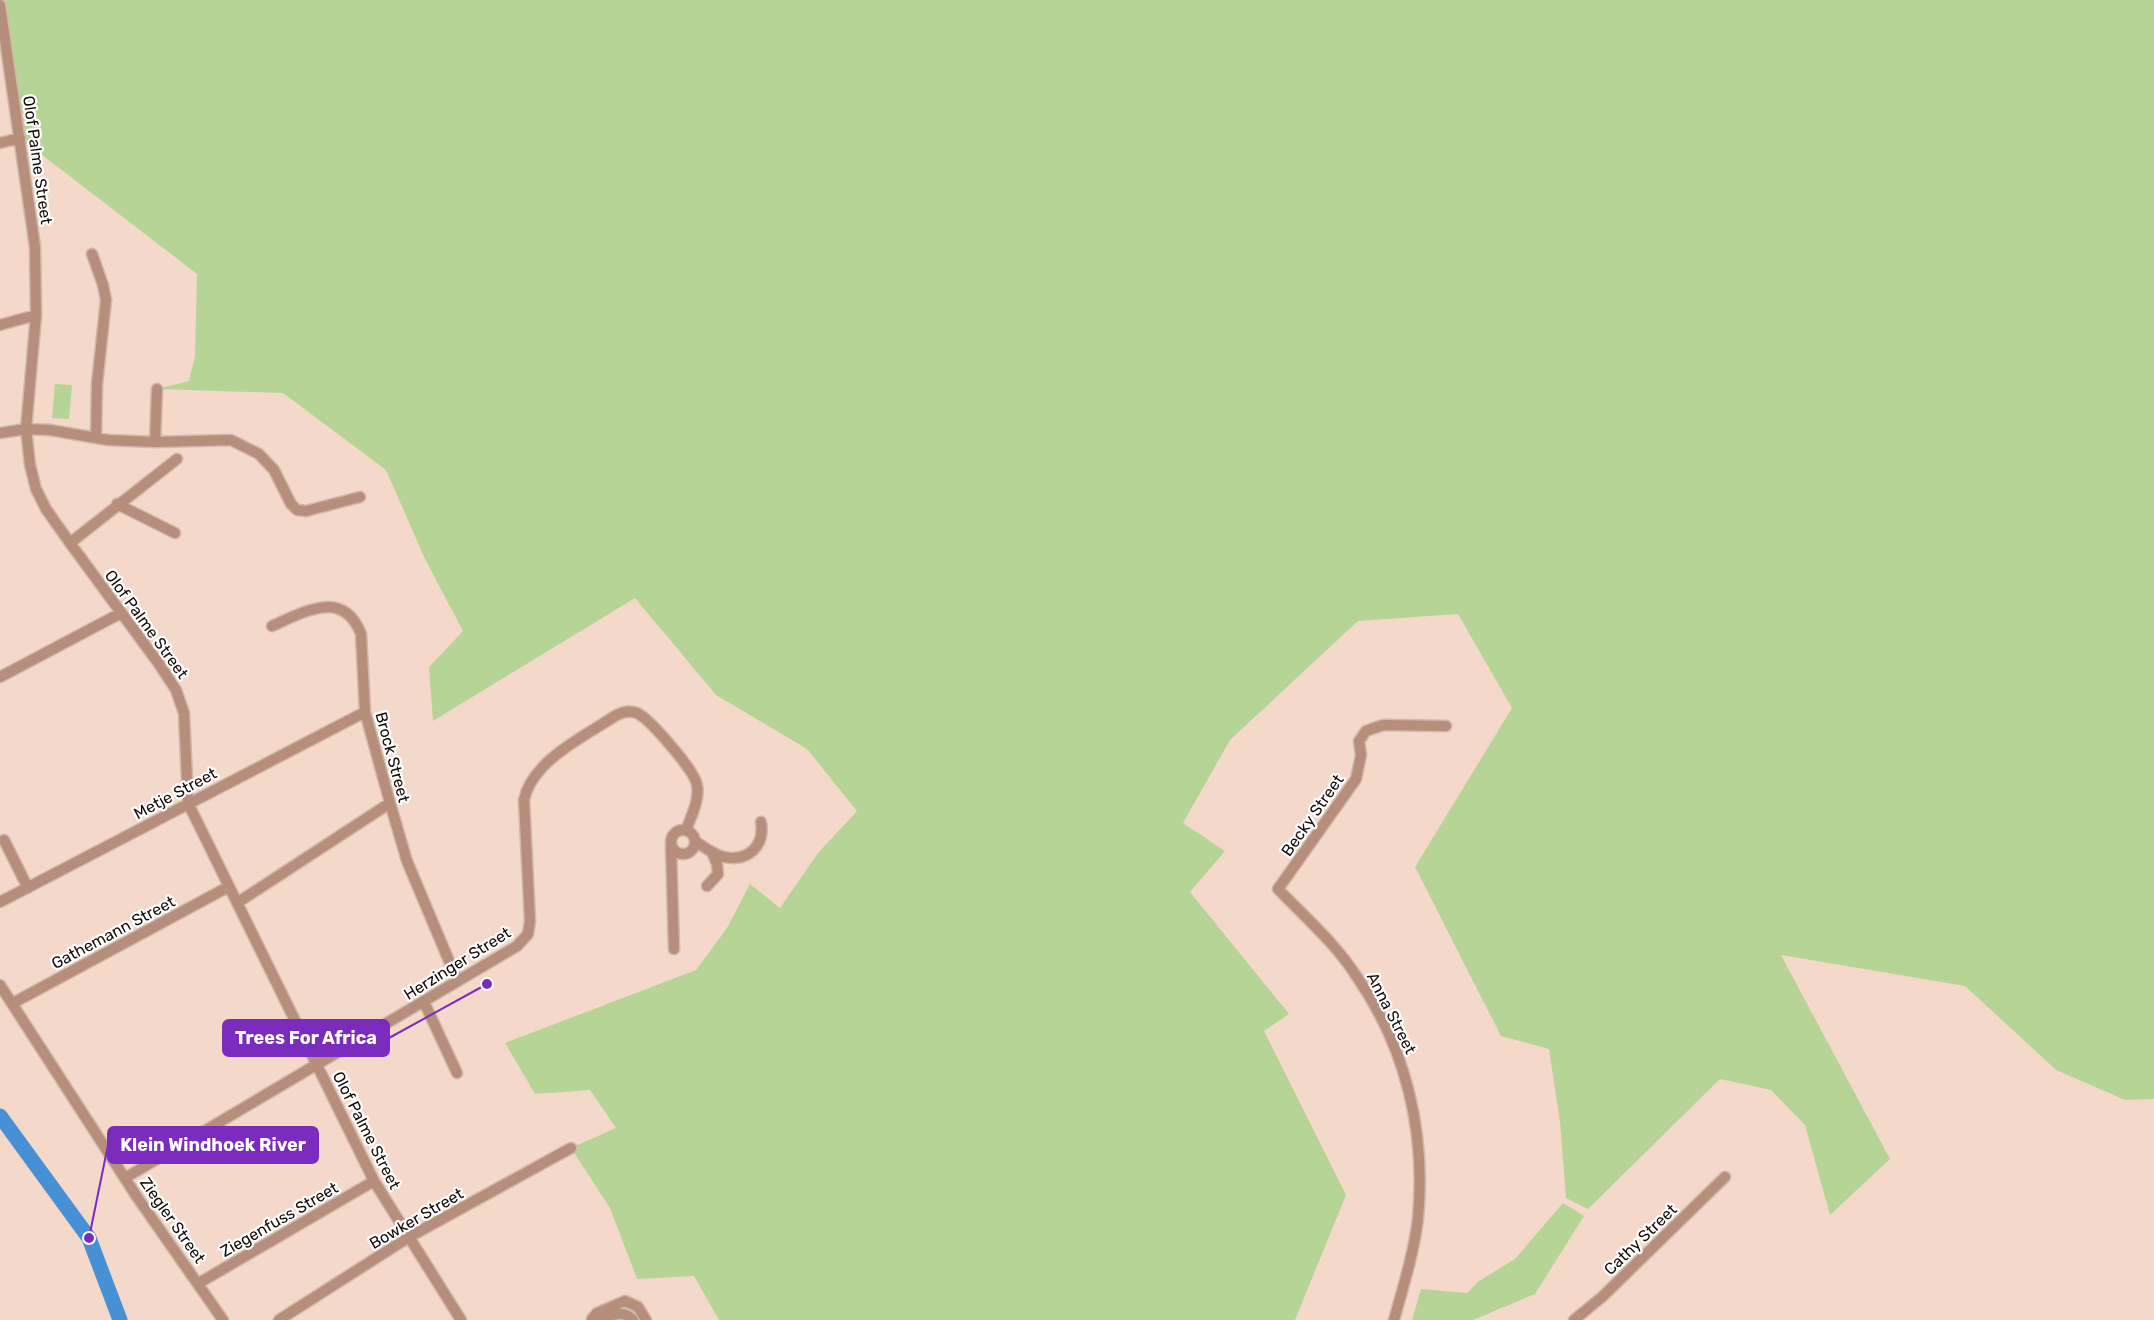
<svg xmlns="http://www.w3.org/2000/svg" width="2154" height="1320" font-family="Rubik,sans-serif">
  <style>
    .green { fill: #b7d497 }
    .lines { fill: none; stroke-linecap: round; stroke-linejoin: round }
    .river { stroke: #4691d6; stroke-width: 15 }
    .minor-casing { stroke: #d0b8ab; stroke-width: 13 }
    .minor { stroke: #b78d7c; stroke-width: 10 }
    .labels { text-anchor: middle; stroke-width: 4.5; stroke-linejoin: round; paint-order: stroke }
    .street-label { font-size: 16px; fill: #140b07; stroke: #fff }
    .leader { fill: none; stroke: #7b2cbf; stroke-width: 2 }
    .callout-dot { fill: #7b2cbf; stroke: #fff; stroke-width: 2 }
    .callout { fill: #7b2cbf; stroke: #7b2cbf; stroke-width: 2 }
    .callout-label { font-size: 18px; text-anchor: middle; font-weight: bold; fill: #fff }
  </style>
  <rect width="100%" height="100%" fill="#f4d9ca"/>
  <!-- green -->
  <path class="green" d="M0,0H2154V1099L2125,1100L2056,1070L1965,986L1781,955L1890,1159L1830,1215L1805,1125L1771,1090L1720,1079L1588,1209L1566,1198L1560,1122L1549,1049L1501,1036L1415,867L1512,708L1458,614L1358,621L1230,740L1183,823L1225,851L1190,892L1289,1014L1264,1031L1346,1195L1295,1320H719L694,1276L637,1279L610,1208L571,1148L616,1128L590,1090L535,1094L505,1043L696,970L727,928L750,884L780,908L818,853L857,811L807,749L716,695L635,598L433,721L429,667L463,631L425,559L386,470L283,393L157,389L189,381L195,356L197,274L20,138Z
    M55,384L72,385L69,419L52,418Z
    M1563,1203L1584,1216L1535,1294L1473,1320H1412L1421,1289L1467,1293L1479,1281L1515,1259Z"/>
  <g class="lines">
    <!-- river -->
    <path class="river" d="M0,1116L89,1238L120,1320"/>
    <defs>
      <path id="minor" d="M0,5L35,247L36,315L26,429L30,465L36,489L46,509L70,543L159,664L176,690L184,713L188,803L374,1181L461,1320
        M0,143L20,138
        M92,254L103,285L106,300L97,384L96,438
        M0,325L36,315
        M0,433L26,429L50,430L108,440L155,442L231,440L259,454L274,470L291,504L297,510L306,511L360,497
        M155,442L157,389
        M117,504L175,533
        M70,543L177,459
        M272,626C304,612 343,588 361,634L365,712L390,803L407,861L457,980
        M0,677L121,613
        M671 842a12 12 0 1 1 24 0a12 12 0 1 1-24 0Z
        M4,840L28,888
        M695,841C704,847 714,855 724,857C749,862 765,845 761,822
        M671,847L674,949
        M707,886L718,874L717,864L712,852
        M0,902L365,712
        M237,903L390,803
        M0,985L137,1197L223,1320
        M424,1002L457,1073
        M13,1003L228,887
        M125,1178L517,946L528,934L530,921L524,800C532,761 583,737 615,716C622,712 629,710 637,713C650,719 695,771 697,785C700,799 691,817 686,830
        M199,1283L374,1181
        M592,1319L597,1313L625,1301L638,1307L646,1320
        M596,1319C610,1317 622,1308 633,1320
        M279,1320L409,1237L571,1148
        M1394,1320C1403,1287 1414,1253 1418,1218C1426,1132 1406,1048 1357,977C1336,944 1305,917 1278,889L1356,779L1361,755L1359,741L1366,731L1383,725L1446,726
        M1574,1320L1602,1297L1725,1177"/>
    </defs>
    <!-- minor casing -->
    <use href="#minor" class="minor-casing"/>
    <!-- minor -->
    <use href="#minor" class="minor"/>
  </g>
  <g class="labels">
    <!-- street labels -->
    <g class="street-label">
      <text transform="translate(38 160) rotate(82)" y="6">Olof Palme Street</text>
      <text transform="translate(147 624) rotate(54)" y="6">Olof Palme Street</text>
      <text transform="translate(393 757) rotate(75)" y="6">Brock Street</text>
      <text transform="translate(175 793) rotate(-28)" y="6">Metje Street</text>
      <text transform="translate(1312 815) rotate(-55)" y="6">Becky Street</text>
      <text transform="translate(113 932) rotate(-28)" y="6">Gathemann Street</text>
      <text transform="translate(457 963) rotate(-32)" y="6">Herzinger Street</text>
      <text transform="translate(1392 1013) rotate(63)" y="6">Anna Street</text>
      <text transform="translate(367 1130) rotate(63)" y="6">Olof Palme Street</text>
      <text transform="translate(416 1218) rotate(-30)" y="6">Bowker Street</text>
      <text transform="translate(279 1219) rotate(-30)" y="6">Ziegenfuss Street</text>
      <text transform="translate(173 1220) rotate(55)" y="6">Ziegler Street</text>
      <text transform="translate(1640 1239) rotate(-44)" y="6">Cathy Street</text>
    </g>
  </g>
  <!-- callouts -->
  <path class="leader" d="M487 984L389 1038M89 1238L108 1145"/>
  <g class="callout-dot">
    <circle cx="487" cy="984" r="6"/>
    <circle cx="89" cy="1238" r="6"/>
  </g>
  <g class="callout">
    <rect x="223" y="1020" width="166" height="36" rx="6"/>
    <rect x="108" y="1127" width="210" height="36" rx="6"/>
  </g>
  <g class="callout-label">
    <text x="306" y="1044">Trees For Africa</text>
    <text x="213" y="1151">Klein Windhoek River</text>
  </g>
</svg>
